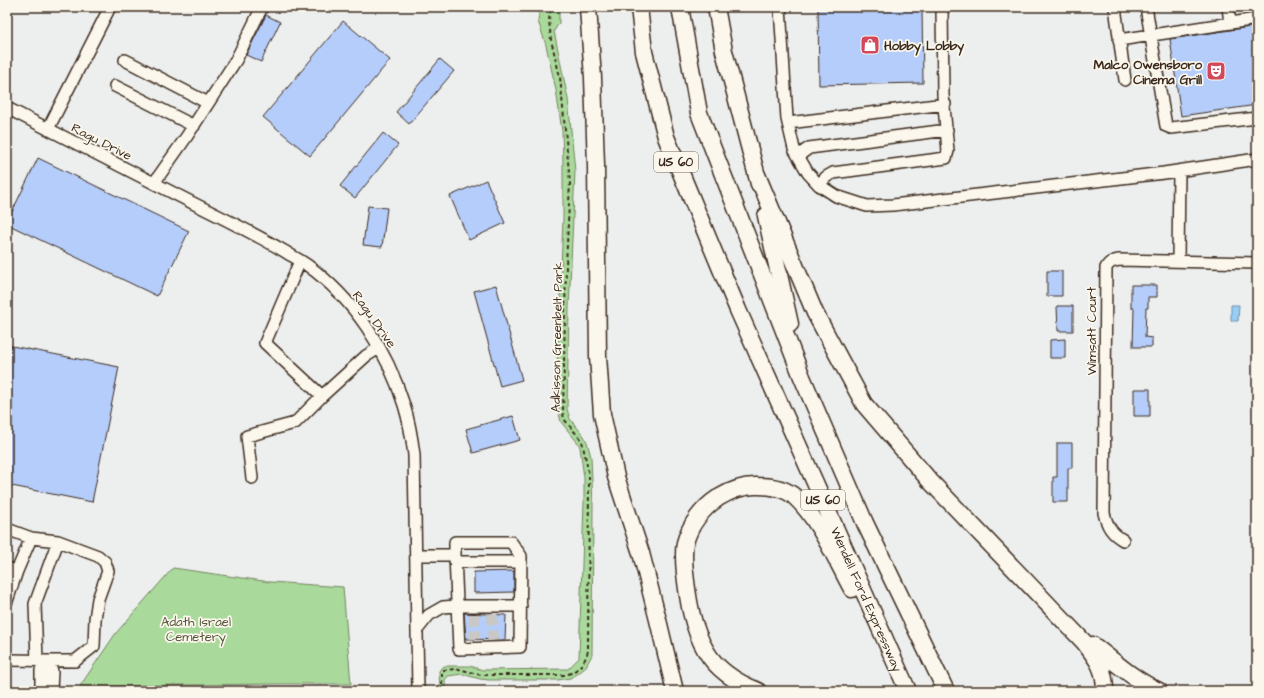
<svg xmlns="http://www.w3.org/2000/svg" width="1264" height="698" font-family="'Architects Daughter',sans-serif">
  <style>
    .green { fill: #a9da9b; stroke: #72825c }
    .water { fill: #97cff6; stroke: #728da0 }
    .building { fill: #b5cdfb; stroke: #3b2a1e }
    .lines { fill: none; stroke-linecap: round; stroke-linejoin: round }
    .minor-tunnel { stroke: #c9c8c5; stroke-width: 11; stroke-dasharray: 11 5.5; stroke-linecap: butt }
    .minor-casing { stroke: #3b2a1e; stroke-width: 14 }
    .highway-casing { stroke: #3b2a1e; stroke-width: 19 }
    .path { stroke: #3b2a1e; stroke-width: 2; stroke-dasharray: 4 3; stroke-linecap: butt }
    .minor { stroke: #fbf7ec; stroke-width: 11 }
    .highway { stroke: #fbf7ec; stroke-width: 16 }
    .labels { text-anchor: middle; stroke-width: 3.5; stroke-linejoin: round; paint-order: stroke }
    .shield { fill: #fbf7ec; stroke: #75685c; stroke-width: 1 }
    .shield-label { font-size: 12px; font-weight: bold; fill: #3b2a1e }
    .poi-label { font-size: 13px; font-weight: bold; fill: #3b2a1e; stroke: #fbf7ec; text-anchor: start }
    .street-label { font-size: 13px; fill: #3b2a1e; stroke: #fbf7ec }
    .park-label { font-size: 13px; fill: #56563d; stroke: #fbf7ec }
  </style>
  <rect width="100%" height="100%" fill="#edefef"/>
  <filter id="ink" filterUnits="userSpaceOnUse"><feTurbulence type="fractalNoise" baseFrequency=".025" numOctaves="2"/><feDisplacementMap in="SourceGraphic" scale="8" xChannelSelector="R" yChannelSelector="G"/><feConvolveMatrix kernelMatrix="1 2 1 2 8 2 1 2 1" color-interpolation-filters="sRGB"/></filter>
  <g filter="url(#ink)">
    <!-- green -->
    <path class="green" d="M540,7H559V23L554,31L568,99L575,171L569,308L567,409L570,419L584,436L587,442L591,457L593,505L592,655L585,668L576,675L570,678L558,680H489L480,679L462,674L448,676L445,680V691H440L439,671L442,667L445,666H470L483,670L568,669L579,658L584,502V478L580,447L578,443L561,422L558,409L557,368L563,219V162L562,131L556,90L546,45L538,21Z
      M173,568L270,582L343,587L351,684C260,683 170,686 80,686L116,633Z"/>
    <!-- water -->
    <path class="water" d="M1231,305H1239L1238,321H1231Z"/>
    <!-- building -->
    <path class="building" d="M818,7H922L923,83L819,85Z
      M266,15L280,22L261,62L246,55Z
      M343,21L390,60L310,156L263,117Z
      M1257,26V105L1181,116L1170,39Z
      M440,59L454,71L409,124L396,112Z
      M383,133L398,145L355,198L340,186Z
      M38,158L189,231L157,296L7,224V222Z
      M486,180L505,223L469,240L450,196Z
      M368,206L387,208L382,247L363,245Z
      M1047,271H1062V296H1047Z
      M496,285L522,380L500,386L474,291Z
      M1131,285H1157V297H1148V308H1146L1145,337L1152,338V347H1133L1134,308H1131Z
      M1057,306H1073V331H1058Z
      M1065,339V358H1050V340Z
      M7,345L119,367L92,502L7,485Z
      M1134,389H1150V416H1134Z
      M513,416L520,440L473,453L466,429Z
      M1057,443H1072V468H1068V502H1053V477H1057Z
      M514,571V592L474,593V572Z
      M464,613L506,615L505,640L466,639Z"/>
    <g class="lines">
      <!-- minor-tunnel -->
      <path class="minor-tunnel" d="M474,614L475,639
        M492,614L493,640"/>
      <defs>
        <path id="minor" d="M780,7L787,119L794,149L808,173L819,185L836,196L867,206L893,205L1164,173L1257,159
          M1115,7L1125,80
          M1146,7L1166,126L1171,128L1257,118
          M1228,7L1230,23
          M1119,40L1257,19
          M125,60L208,103
          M115,86L194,126
          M7,108C66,138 126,169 185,199C218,216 252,232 284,251C292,256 300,260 307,265C354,299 387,350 404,405C409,421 412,438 414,455L418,691
          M788,123L945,104
          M48,129L110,7
          M798,156L809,148L947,130
          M154,183L187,136L236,60L262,7
          M819,185L826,177L833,173L946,158L948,151L943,95L942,7
          M300,261L265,343L322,396L366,356L379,348
          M1178,261L1179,171
          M252,478L247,436L295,423L322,396
          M7,529L31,538L58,541L98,556L105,562L108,571L98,599L95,619L94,646L75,661L7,660
          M1123,540C1112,534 1107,526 1104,513L1106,268C1109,262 1113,261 1119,260L1257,263
          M416,555H455V542H511L521,556L520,647L459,649L455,555
          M455,562H521
          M7,568L17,571L7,601
          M17,571L31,538
          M417,630L429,615L443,607L456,606H521
          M37,661L35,604L58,541
          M46,665L52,671L51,691
          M41,691V670L46,665V661"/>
        <g id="highway">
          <path d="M588,7L593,78L596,165L598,356L602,414L616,477L641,553L658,620L675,691"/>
          <path id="s1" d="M639,7L644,52L666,137L738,310L908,691"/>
          <path d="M680,7L699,113L802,377L865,523L946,691"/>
          <path d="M716,7L724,51L759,184"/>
          <path d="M757,175L815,313L864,404L930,481L1084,642C1097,659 1105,668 1105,691"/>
          <path d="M766,216L790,324"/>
          <path d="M1093,645C1114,661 1134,680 1159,691"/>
          <path d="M758,691C738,683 717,670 706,651C692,627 688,600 685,573C684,563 683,553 685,543C690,524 703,508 718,498C731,490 743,485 758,486C771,486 785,488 795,497C819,519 836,560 852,589"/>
        </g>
      </defs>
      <!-- minor casing -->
      <use href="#minor" class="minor-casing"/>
      <!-- highway casing -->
      <use href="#highway" class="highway-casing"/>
      <!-- path -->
      <path class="path" d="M442,691V671L444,670L459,669L481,675H565C577,672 586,662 588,650L589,475L582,441L564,419L563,413L566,265L570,183L562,97L560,77L551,40L549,20L551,7"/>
      <!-- minor -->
      <use href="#minor" class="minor"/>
      <!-- highway -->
      <use href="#highway" class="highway"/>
    </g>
  </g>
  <!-- icons -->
  <defs>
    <symbol id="shop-square" viewBox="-11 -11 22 22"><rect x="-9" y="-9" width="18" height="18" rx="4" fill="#d1495b" stroke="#fbf7ec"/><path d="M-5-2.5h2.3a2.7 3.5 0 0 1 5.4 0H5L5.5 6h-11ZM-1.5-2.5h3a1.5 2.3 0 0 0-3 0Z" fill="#fff"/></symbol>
    <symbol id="theatre-square" viewBox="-11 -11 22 22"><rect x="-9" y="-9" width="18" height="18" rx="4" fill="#d1495b" stroke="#fbf7ec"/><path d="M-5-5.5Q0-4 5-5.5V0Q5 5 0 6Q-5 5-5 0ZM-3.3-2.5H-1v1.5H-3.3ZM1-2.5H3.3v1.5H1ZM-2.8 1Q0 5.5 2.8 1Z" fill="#fff"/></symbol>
  </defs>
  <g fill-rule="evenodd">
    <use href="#shop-square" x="859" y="34" width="22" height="22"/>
    <use href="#theatre-square" x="1205" y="60" width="22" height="22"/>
  </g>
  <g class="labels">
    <!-- shield labels -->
    <g class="shield">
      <rect x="654" y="152" width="44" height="20" rx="3"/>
      <rect x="801" y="490" width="44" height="20" rx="3"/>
    </g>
    <g class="shield-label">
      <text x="676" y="166">US 60</text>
      <text x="823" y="504">US 60</text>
    </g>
    <!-- poi labels -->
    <g class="poi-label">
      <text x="884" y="50">Hobby Lobby</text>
      <text x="1202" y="69" text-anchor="end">Malco Owensboro<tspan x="1202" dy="15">Cinema Grill</tspan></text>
    </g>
    <!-- street labels -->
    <g class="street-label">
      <text transform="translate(102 141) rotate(27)" y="5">Ragu Drive</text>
      <text transform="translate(375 319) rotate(55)" y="5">Ragu Drive</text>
      <text transform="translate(1091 331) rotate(-90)" y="5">Wimsatt Court</text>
      <text transform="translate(556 337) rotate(-89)" y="5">Adkisson Greenbelt Park</text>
      <text dy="5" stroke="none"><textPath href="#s1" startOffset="637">Wendell Ford Expressway</textPath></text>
    </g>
    <!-- park labels -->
    <g class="park-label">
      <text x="196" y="626">Adath Israel<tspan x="196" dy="15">Cemetery</tspan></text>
    </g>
  </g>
  <!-- margin -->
  <rect width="1264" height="698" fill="none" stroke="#fbf7ec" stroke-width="24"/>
  <rect x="12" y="12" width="1240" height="674" fill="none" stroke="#3b2a1e" stroke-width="1.5" filter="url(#ink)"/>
</svg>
